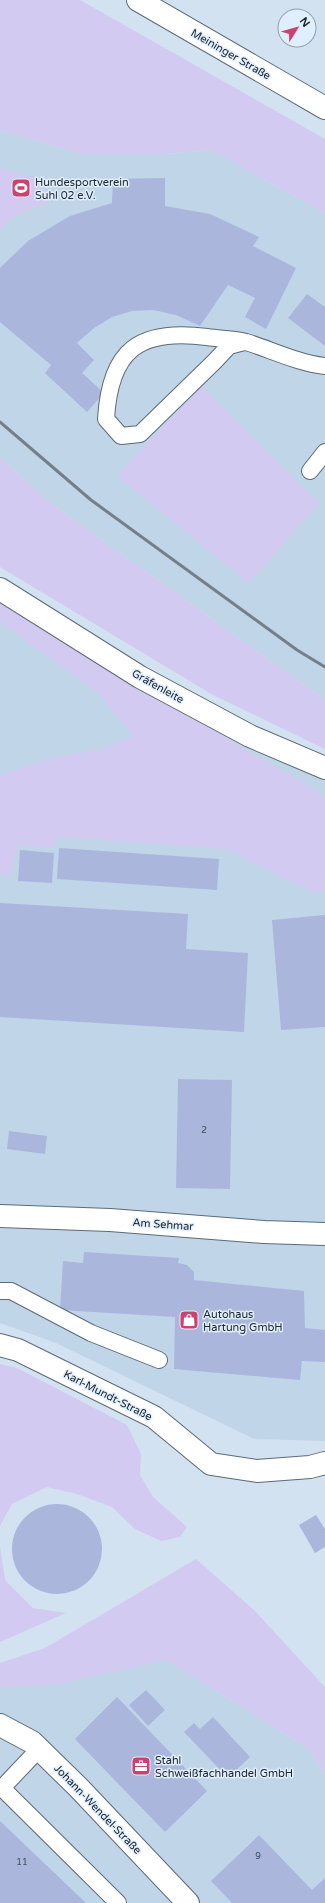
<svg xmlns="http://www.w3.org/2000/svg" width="325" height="1903" font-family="'Varela Round',sans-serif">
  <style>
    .built { fill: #c1d5e9 }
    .green { fill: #d2caf0 }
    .building { fill: #aab6dc }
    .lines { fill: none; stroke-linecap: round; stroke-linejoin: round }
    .service-casing { stroke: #5c6a77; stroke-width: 18 }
    .minor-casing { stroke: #5c6a77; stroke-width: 24 }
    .secondary-casing { stroke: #5c6a77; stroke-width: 24 }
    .service { stroke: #fff; stroke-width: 16 }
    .minor { stroke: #fff; stroke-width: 22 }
    .secondary { stroke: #fff; stroke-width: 22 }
    .rail { stroke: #757f89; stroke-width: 3 }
    .labels { text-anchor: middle; stroke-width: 3; stroke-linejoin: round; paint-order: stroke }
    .number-label { font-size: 9px; fill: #434b58 }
    .street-label { font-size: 11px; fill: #21272c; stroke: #e0efff }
    .poi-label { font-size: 11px; fill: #21272c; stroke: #e0efff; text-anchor: start }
  </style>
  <rect width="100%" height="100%" fill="#d3e2f1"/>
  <!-- built -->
  <path class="built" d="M0,130L82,154H166L211,150L325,213V700L57,508L0,458Z
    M0,602L325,778V1441L254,1439L56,1343L0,1323Z
    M167,1660L309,1749L325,1774V1903H0V1682Z"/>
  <!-- green -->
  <path class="green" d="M0,0H80L325,139V213L211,150L166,154H82L0,130Z
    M0,168L32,177L51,200L10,219L0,230Z
    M202,386L319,503L249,583L117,476Z
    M0,458L57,508L325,700V749L213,695L0,567Z
    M0,596L172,706L325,796V891L312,892L227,849L58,837L53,848L19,845L10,876L0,874V775L49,759L101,749L133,736L97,692L0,622Z
    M0,1364L17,1368L127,1425L141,1454L140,1475L153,1497L187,1527L180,1537L161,1541L135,1529L112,1507L77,1494L47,1487L12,1504L0,1526Z
    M0,1546L5,1580L33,1608L66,1613L0,1642Z
    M196,1559L255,1611L325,1687V1774L309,1749L167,1660L57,1684L0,1687V1663L45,1648Z"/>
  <!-- building -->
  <path class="building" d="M165,178V206L210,214L259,237L253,246L296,268L266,329L245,317L255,298L228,285L200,326L176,315L153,310L132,311L112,317L94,328L77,343L94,360L82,373L104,393L87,412L45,373L51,365L0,322V268L28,241L70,216L112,203L113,179Z
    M307,294L325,307V346L288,318Z
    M59,848L219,859L217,890L57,879Z
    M20,850L54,853L52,883L18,881Z
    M0,903L188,914L186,949L248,953L244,1032L0,1017Z
    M325,915V1027L281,1030L272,920Z
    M178,1079L232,1080L230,1189L176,1188Z
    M9,1131L47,1136L45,1154L7,1149Z
    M84,1252L179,1258L178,1263L187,1265L194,1272V1280L304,1291L305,1328L325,1330V1362L302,1361L300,1380L174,1369L175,1317L60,1310L63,1261L83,1263Z
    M12 1549a45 45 0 1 1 90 0a45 45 0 1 1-90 0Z
    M316,1515L325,1529V1547L315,1553L299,1525Z
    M146,1690L165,1710L148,1726L129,1705Z
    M117,1697L207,1791L165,1832L75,1739Z
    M213,1717L250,1757L228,1778L184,1732L194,1723L200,1729Z
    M0,1821L86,1903H0Z
    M259,1835L312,1890L325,1878V1903H232L211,1881Z"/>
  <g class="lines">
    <defs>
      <path id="service" d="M244,342L229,346L215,361L140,434L121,436L106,419C110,350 139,328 207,337C220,339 234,339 246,342C272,350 298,363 325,366
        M310,471L325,452
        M0,1291H11L91,1333L159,1360
        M39,1749L2,1788L118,1903"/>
      <path id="minor" d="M0,589L140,677L250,736L325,768
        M0,1345L18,1350L154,1417L211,1464L257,1471L310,1467L325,1463
        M0,1725L32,1742L78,1787L188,1903"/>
      <path id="secondary" d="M138,0L325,108
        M0,1216L110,1220L264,1232L325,1234"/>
    </defs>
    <!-- service casing -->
    <use href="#service" class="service-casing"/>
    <!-- minor casing -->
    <use href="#minor" class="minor-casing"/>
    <!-- secondary casing -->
    <use href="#secondary" class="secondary-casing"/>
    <!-- service -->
    <use href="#service" class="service"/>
    <!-- minor -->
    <use href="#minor" class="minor"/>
    <!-- secondary -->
    <use href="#secondary" class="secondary"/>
    <!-- rail -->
    <path class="rail" d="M0,422L91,500L297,650L325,667"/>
  </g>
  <!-- icons -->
  <defs>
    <symbol id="stadium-square" viewBox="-11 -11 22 22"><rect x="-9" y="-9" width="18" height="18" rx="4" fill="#ce416f" stroke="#e0efff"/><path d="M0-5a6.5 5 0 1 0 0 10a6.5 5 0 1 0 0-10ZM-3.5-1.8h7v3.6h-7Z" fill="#fff"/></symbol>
    <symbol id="shop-square" viewBox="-11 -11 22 22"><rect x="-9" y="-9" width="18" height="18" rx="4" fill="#ce416f" stroke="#e0efff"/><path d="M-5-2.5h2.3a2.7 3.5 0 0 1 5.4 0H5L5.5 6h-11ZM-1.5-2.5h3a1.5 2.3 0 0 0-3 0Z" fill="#fff"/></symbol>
    <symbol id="office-square" viewBox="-11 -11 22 22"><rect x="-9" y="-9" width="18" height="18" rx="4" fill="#ce416f" stroke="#e0efff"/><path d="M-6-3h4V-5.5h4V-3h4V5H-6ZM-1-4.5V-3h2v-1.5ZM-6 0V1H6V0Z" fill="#fff"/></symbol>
  </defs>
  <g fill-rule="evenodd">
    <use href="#stadium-square" x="10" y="177" width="22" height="22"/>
    <use href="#shop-square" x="178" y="1309" width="22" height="22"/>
    <use href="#office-square" x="130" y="1755" width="22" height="22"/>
  </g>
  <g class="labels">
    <!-- number labels -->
    <g class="number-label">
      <text x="204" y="1133">2</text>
      <text x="258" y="1859">9</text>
      <text x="22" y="1865">11</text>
    </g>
    <!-- street labels -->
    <g class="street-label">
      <text transform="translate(231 54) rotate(30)" y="4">Meininger Straße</text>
      <text transform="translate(158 686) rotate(29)" y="4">Gräfenleite</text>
      <text transform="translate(163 1224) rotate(4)" y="4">Am Sehmar</text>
      <text transform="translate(108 1395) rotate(27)" y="4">Karl-Mundt-Straße</text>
      <text transform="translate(98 1809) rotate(46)" y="4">Johann-Wendel-Straße</text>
    </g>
    <!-- poi labels -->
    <g class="poi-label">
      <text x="35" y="186">Hundesportverein<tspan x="35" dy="13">Suhl 02 e.V.</tspan></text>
      <text x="203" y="1318">Autohaus<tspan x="203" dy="13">Hartung GmbH</tspan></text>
      <text x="155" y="1764">Stahl<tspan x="155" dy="13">Schweißfachhandel GmbH</tspan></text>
    </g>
  </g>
  <!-- north arrow -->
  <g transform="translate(297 28) rotate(53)"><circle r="19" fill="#e0efff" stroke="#949fab"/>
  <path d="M0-3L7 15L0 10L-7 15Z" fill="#ce416f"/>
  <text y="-6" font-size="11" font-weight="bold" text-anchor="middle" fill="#21272c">N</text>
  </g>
</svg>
